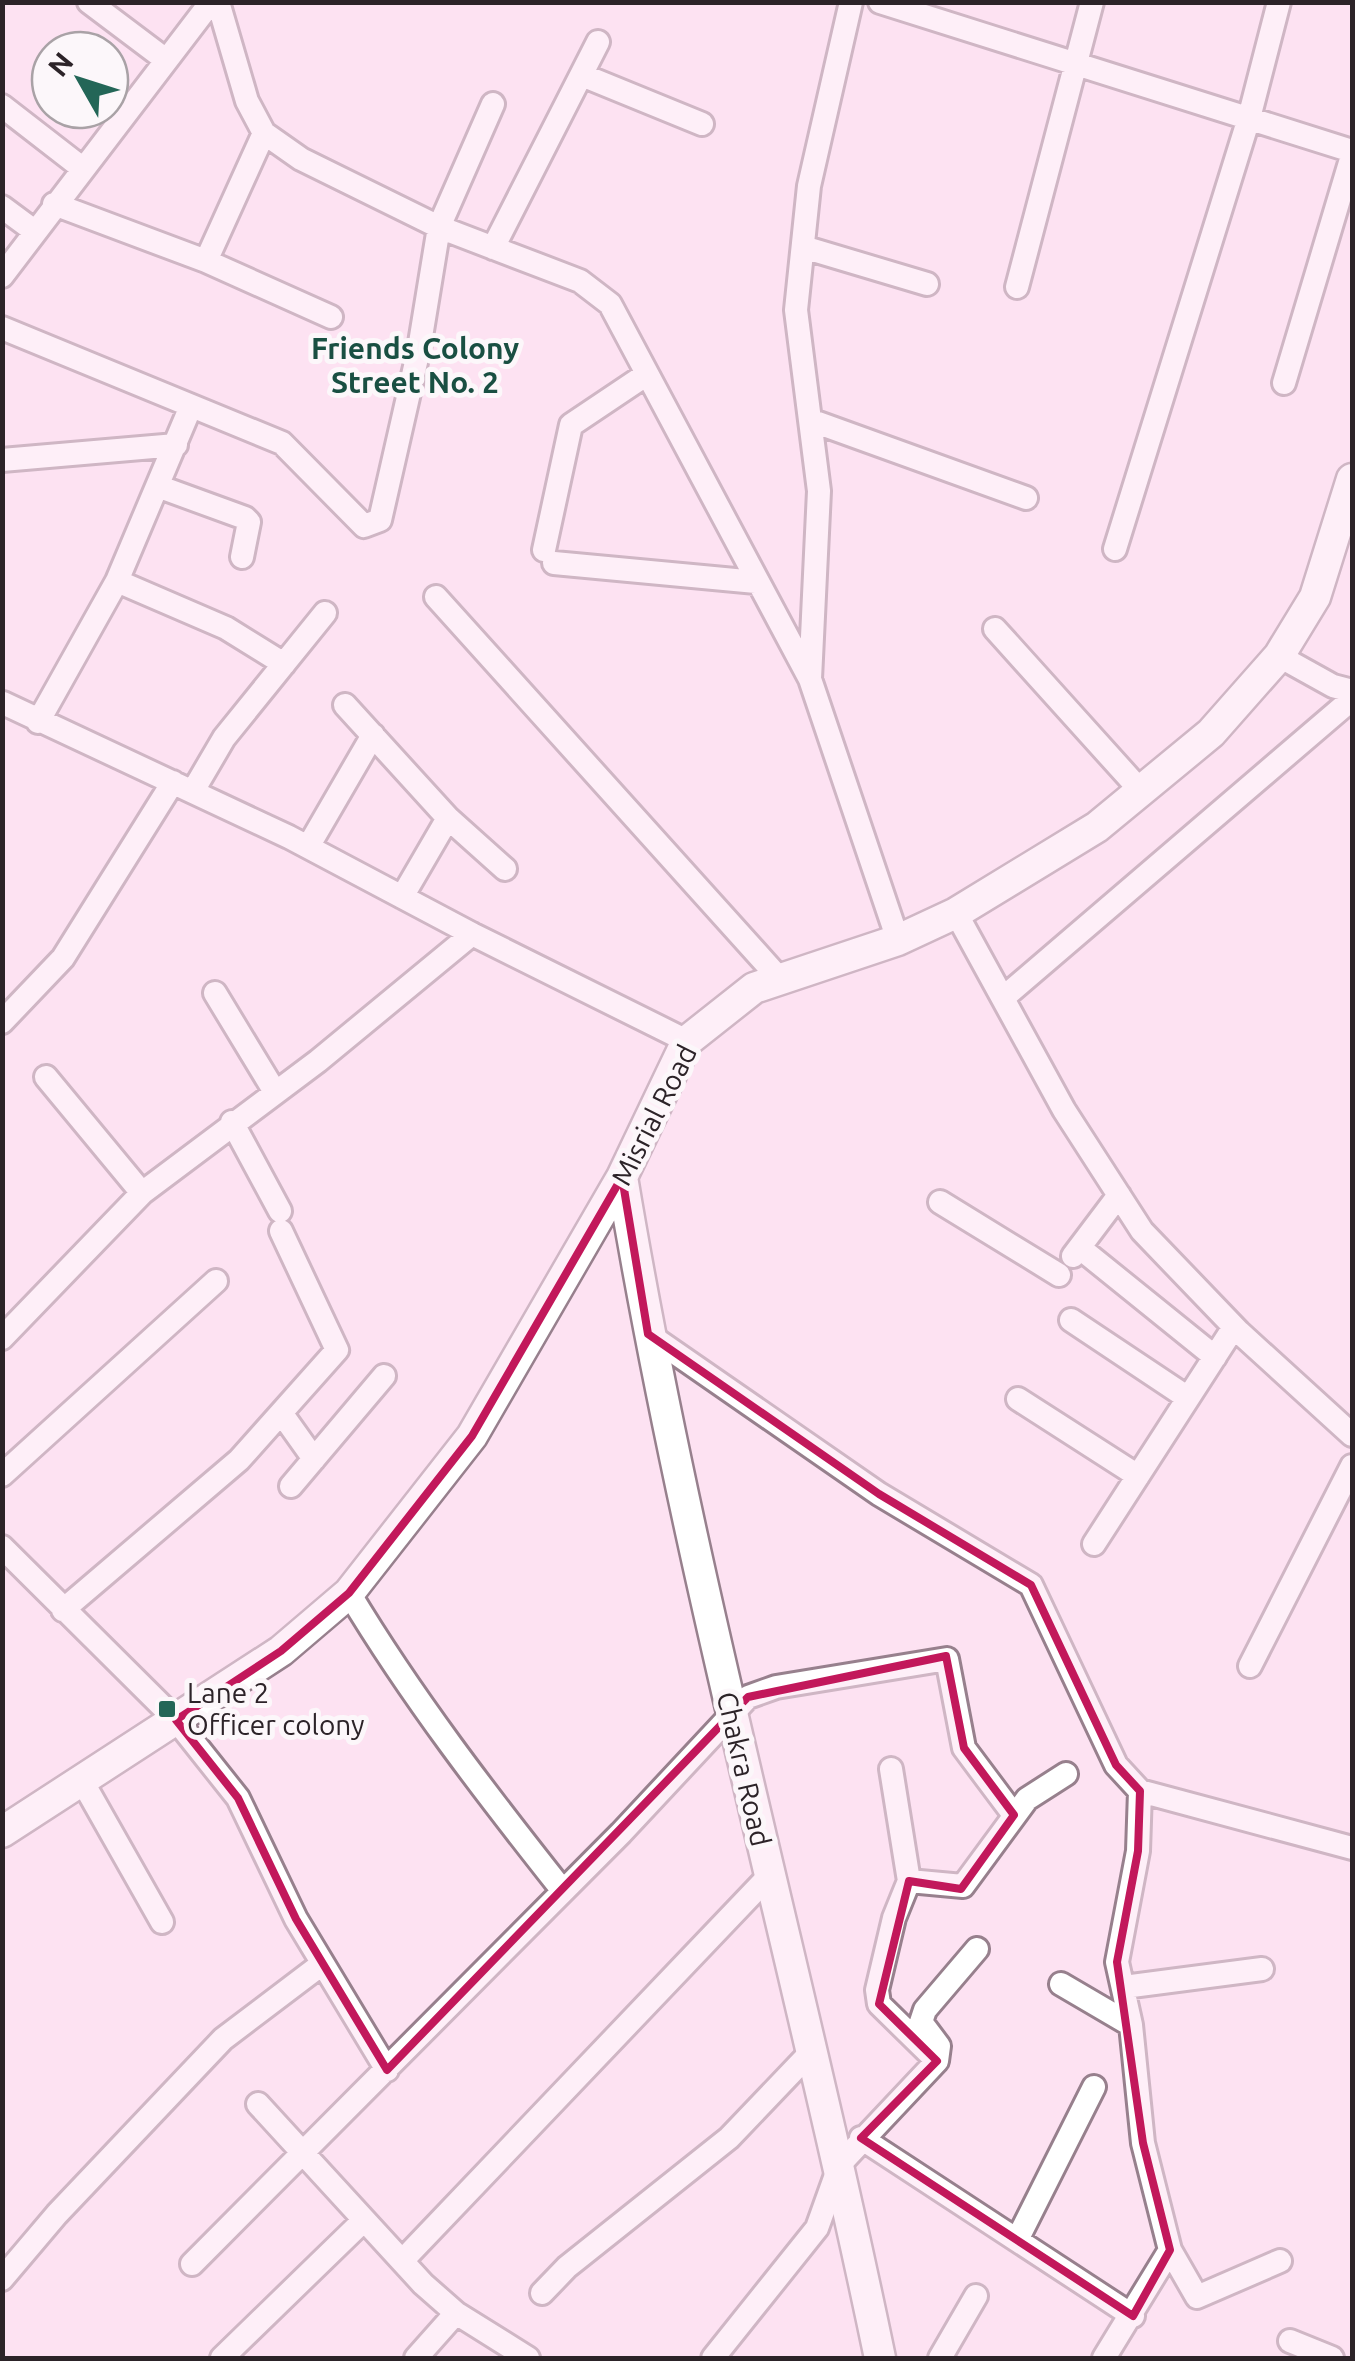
<svg xmlns="http://www.w3.org/2000/svg" width="1355" height="2361" font-family="Ubuntu,sans-serif">
  <style>
    .lines { fill: none; stroke-linecap: round; stroke-linejoin: round }
    .minor-casing { stroke: #97808d; stroke-width: 28 }
    .major-casing { stroke: #97808d; stroke-width: 35 }
    .minor { stroke: #fff; stroke-width: 22 }
    .major { stroke: #fff; stroke-width: 30 }
    .marked { fill: none; stroke: #c2185b; stroke-width: 8; stroke-linejoin: round }
    .poi-dot { fill: #236657; stroke: #fcf7fa; stroke-width: 4 }
    .labels { text-anchor: middle; stroke-width: 10; stroke-linejoin: round; paint-order: stroke }
    .street-label { font-size: 28px; fill: #2c2328; stroke: #fcf7fa }
    .poi-label { font-size: 28px; fill: #2c2328; stroke: #fcf7fa; text-anchor: start }
    .neighbourhood-label { font-size: 30px; font-weight: bold; fill: #194f42; stroke: #fcf7fa }
  </style>
  <rect width="100%" height="100%" fill="#fde2f2"/>
  <g class="lines">
    <defs>
      <path id="minor" d="M89,2L166,60
        M218,2L247,101L264,133L301,159L439,227L580,281L610,304L810,679L898,940
        M880,2L1352,151
        M582,75L702,124
        M2,106L82,168
        M54,204L206,261L331,317
        M2,207L33,230
        M803,247L927,284
        M493,248L598,42
        M206,261L264,133
        M2,276L211,2
        M1017,287L1092,2
        M2,328L282,443L364,526L380,520L419,349L439,227L493,104
        M1284,383L1352,156
        M810,420L1026,498
        M2,460L176,445
        M160,487L245,518L249,522L242,557
        M1115,549L1249,118L1279,2
        M544,550L571,425L647,374
        M554,563L756,582
        M117,581L226,628L284,664
        M436,597L780,979
        M995,629L1141,791
        M1279,656L1333,686L1352,691
        M810,679L819,491L796,310L809,186L851,2
        M3,703L289,837L472,934L687,1041
        M345,705L448,818L505,869
        M38,722L117,581L191,406
        M193,791L224,738L325,613
        M308,847L373,735
        M402,897L448,818
        M956,913L1064,1110L1142,1231L1239,1332L1352,1435
        M215,993L275,1092
        M1003,998L1352,699
        M2,1022L63,958L173,782
        M46,1077L142,1193
        M232,1122L280,1211
        M940,1202L1059,1275
        M1080,1248L1215,1357
        M1073,1256L1119,1195
        M1071,1320L1188,1398
        M648,1334L879,1494L1031,1585L1116,1765L1140,1791L1352,1848
        M2,1338L142,1193L318,1061L472,934
        M1018,1399L1138,1476
        M282,1414L314,1459
        M2,1475L216,1281
        M291,1486L384,1376
        M1094,1544L1234,1327
        M2,1547L176,1720L238,1798L296,1919L387,2070
        M349,1593C412,1698 487,1795 563,1891
        M63,1610L239,1460L337,1350L281,1231
        M1250,1666L1352,1466
        M891,1769L909,1881L894,1918L877,1990L879,2004L931,2055
        M81,1779L162,1922
        M1140,1791L1138,1851L1117,1962L1131,2025L1143,2143L1170,2250L1197,2297L1280,2261
        M909,1881L963,1886L1027,1799L1066,1774
        M1061,1984L1131,2025
        M1124,1987L1262,1969
        M258,2104L423,2284L456,2313L528,2358
        M861,2138L1133,2316
        M1017,2240L1094,2087
        M402,2261L769,1876
        M192,2264L621,1833L748,1697L776,1687L947,1659L964,1748L1014,1815
        M2,2279L57,2214L223,2039L322,1964
        M542,2293L567,2267L729,2138L812,2051
        M1290,2341L1332,2358
        M222,2358L364,2220
        M416,2358L456,2313
        M713,2358L817,2228L840,2164L937,2061L939,2046L921,2022L925,2010L977,1949
        M940,2358L976,2296
        M1104,2358L1170,2250"/>
      <path id="major" d="M622,1177C688,1575 798,1964 880,2358
        M2,1832L281,1651L349,1593L472,1436L622,1177L687,1041L754,988L898,940L956,913L1097,827L1211,733L1279,656L1315,597L1352,479"/>
    </defs>
    <!-- minor casing -->
    <use href="#minor" class="minor-casing"/>
    <!-- major casing -->
    <use href="#major" class="major-casing"/>
    <!-- minor -->
    <use href="#minor" class="minor"/>
    <!-- major -->
    <use href="#major" class="major"/>
  </g>
  <!-- marked area -->
  <path d="M0 0H1355V2361H0ZM622,1177L648,1334L879,1494L1031,1585L1116,1765L1140,1791L1138,1851L1117,1962L1143,2143L1170,2250L1133,2316L861,2138L937,2061L879,2004L909,1881L961,1889L1014,1815L964,1748L946,1656L748,1697L387,2070L296,1919L238,1798L176,1720L281,1651L349,1593L472,1436Z" fill="#fde2f2" fill-opacity=".55" fill-rule="evenodd"/>
  <path class="marked" d="M622,1177L648,1334L879,1494L1031,1585L1116,1765L1140,1791L1138,1851L1117,1962L1143,2143L1170,2250L1133,2316L861,2138L937,2061L879,2004L909,1881L961,1889L1014,1815L964,1748L946,1656L748,1697L387,2070L296,1919L238,1798L176,1720L281,1651L349,1593L472,1436Z"/>
  <!-- markers -->
  <rect class="poi-dot" x="157" y="1699" width="20" height="20" rx="5"/>
  <g class="labels">
    <!-- street labels -->
    <g class="street-label">
      <text transform="translate(654 1115) rotate(-63)" y="10">Misrial Road</text>
      <text transform="translate(744 1769) rotate(77)" y="10">Chakra Road</text>
    </g>
    <!-- poi labels -->
    <g class="poi-label">
      <text x="187" y="1703">Lane 2<tspan x="187" dy="32">Officer colony</tspan></text>
    </g>
    <!-- neighbourhood labels -->
    <g class="neighbourhood-label">
      <text x="415" y="359">Friends Colony<tspan x="415" dy="34">Street No. 2</tspan></text>
    </g>
  </g>
  <!-- border -->
  <rect width="1355" height="2361" fill="none" stroke="#2c2328" stroke-width="10"/>
  <!-- north arrow -->
  <g transform="translate(80 80) rotate(309)"><circle r="48" fill="#fcf7fa" stroke="#a9a2a6" stroke-width="2.5"/>
  <path d="M0-8L18 38L0 25L-18 38Z" fill="#236657"/>
  <text y="-15" font-size="28" font-weight="bold" text-anchor="middle" fill="#2c2328">N</text>
  </g>
</svg>
